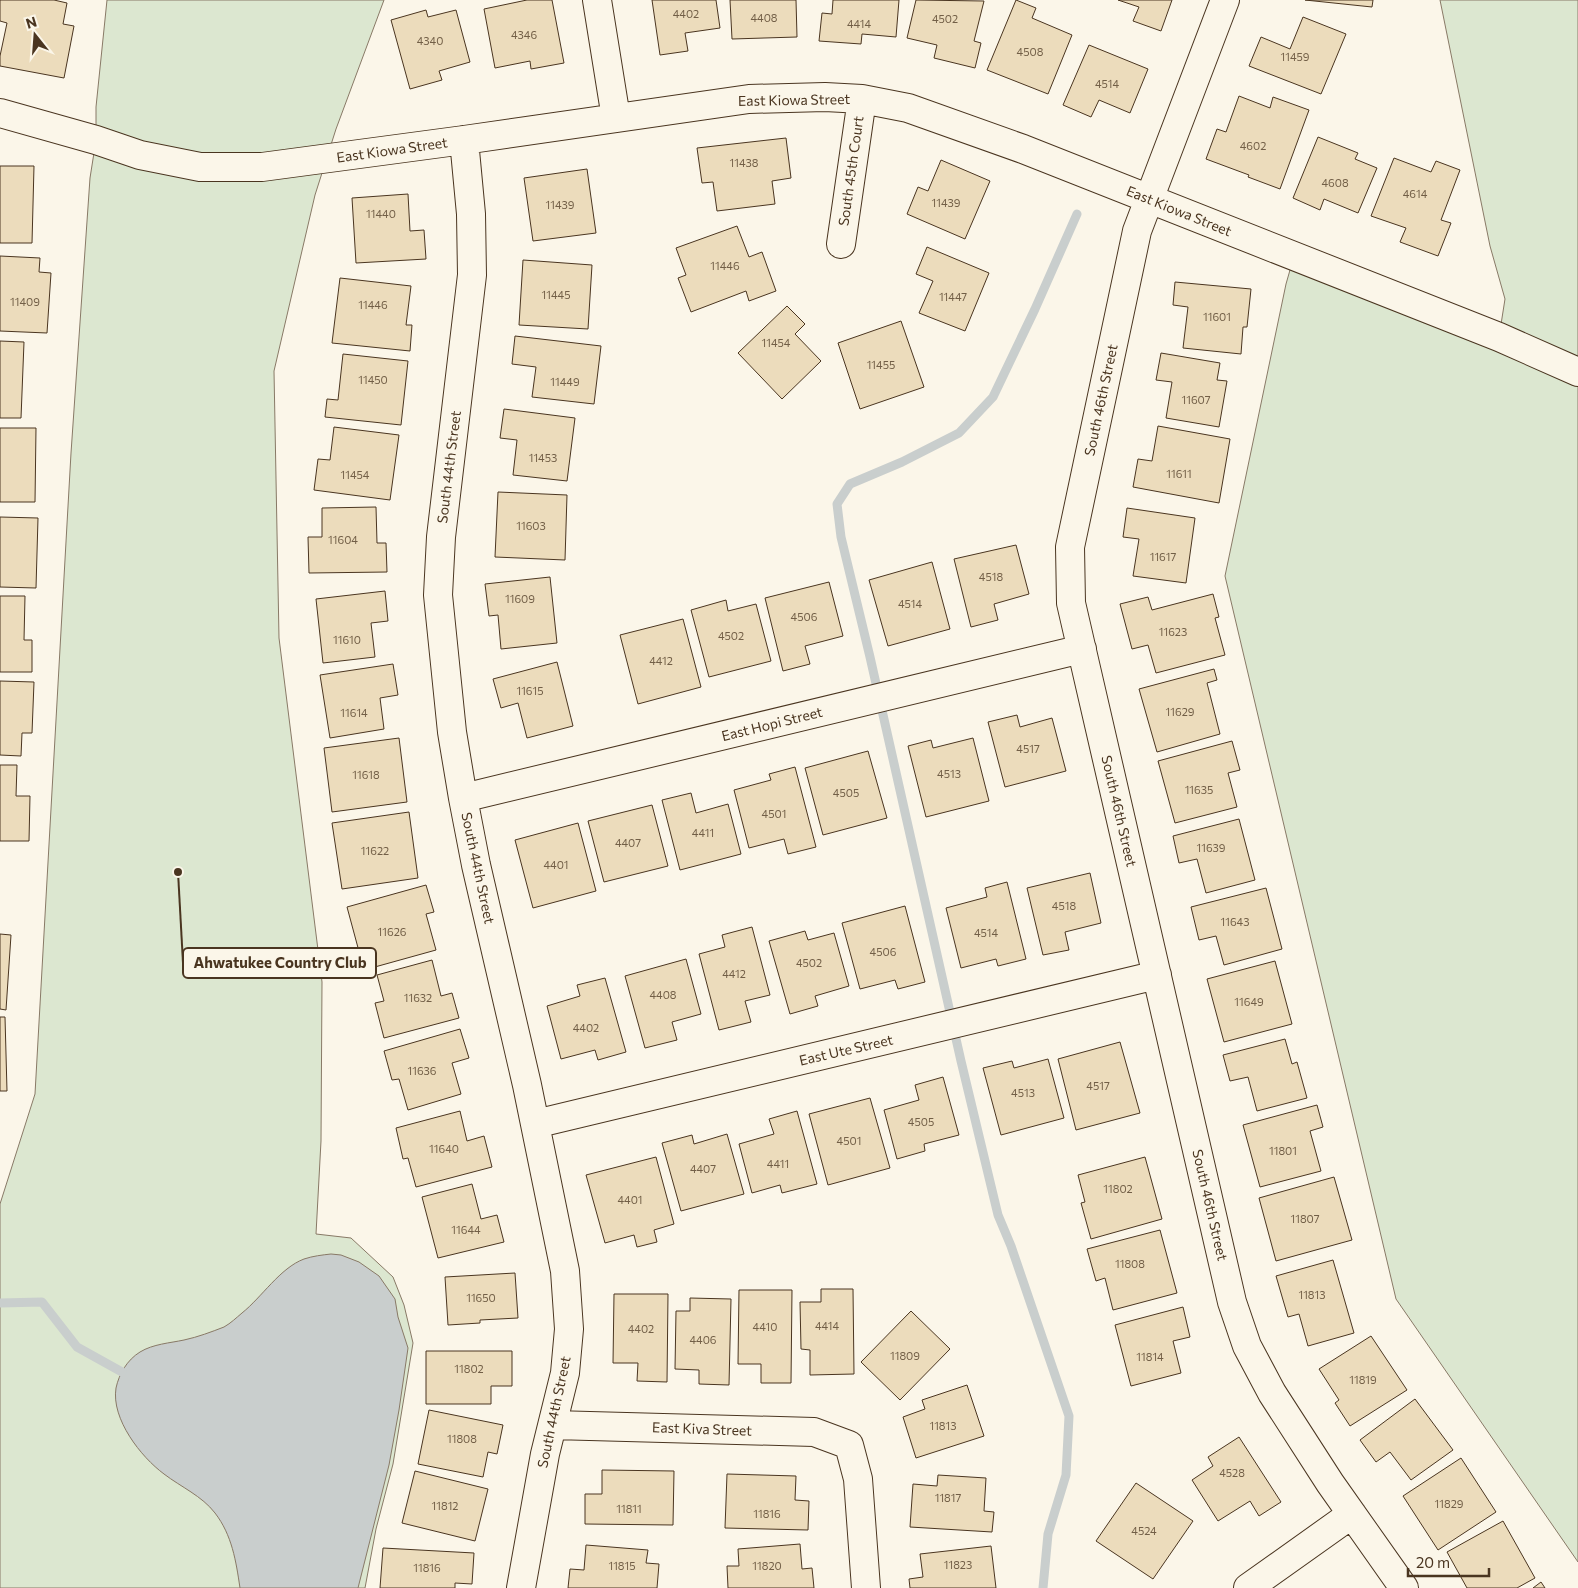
<svg xmlns="http://www.w3.org/2000/svg" width="1578" height="1588" font-family="Commissioner,sans-serif">
  <style>
    .green { fill: #dce7d0; stroke: #887966 }
    .water { fill: #c9cecd; stroke: #887966 }
    .lines { fill: none; stroke-linecap: round; stroke-linejoin: round }
    .stream { stroke: #c9cecd; stroke-width: 9 }
    .building { fill: #ecdcbc; stroke: #4a3520 }
    .minor-casing { stroke: #4a3520; stroke-width: 30 }
    .minor { stroke: #fbf6e9; stroke-width: 28 }
    .labels { text-anchor: middle; stroke-width: 4; stroke-linejoin: round; paint-order: stroke }
    .number-label { font-size: 11px; fill: #725f47 }
    .street-label { font-size: 14px; fill: #4a3520; stroke: #fbf6e9 }
    .leader { fill: none; stroke: #4a3520; stroke-width: 2 }
    .callout-dot { fill: #4a3520; stroke: #fbf6e9; stroke-width: 2 }
    .callout { fill: #fbf6e9; stroke: #4a3520; stroke-width: 2 }
    .callout-label { font-size: 15px; text-anchor: middle; font-weight: bold; fill: #4a3520 }
  </style>
  <rect width="100%" height="100%" fill="#fbf6e9"/>
  <!-- green -->
  <path class="green" d="M107,0H384L336,129L315,195L274,371L279,638L322,982L321,1141L316,1234L351,1238L393,1277L404,1305L413,1343L393,1464L376,1529L365,1588H0V1204L35,1094L71,453L90,178L96,140V107Z
    M1440,0H1578V1562L1396,1299L1225,576L1286,284L1294,256L1499,337L1505,299L1490,246Z"/>
  <!-- water -->
  <path class="water" d="M331,1254L341,1255L359,1262L379,1276L395,1299L398,1317L408,1348L399,1410L389,1465L358,1588H240C236,1561 232,1535 215,1513C202,1496 181,1487 164,1474C141,1457 111,1419 116,1388C119,1374 127,1360 140,1352C153,1344 170,1343 184,1340C198,1337 211,1332 224,1327C231,1323 236,1318 242,1313C262,1297 280,1268 304,1259C313,1256 322,1255 331,1254Z"/>
  <g class="lines">
    <!-- stream -->
    <path class="stream" d="M0,1303L42,1302L77,1347L122,1372
      M1043,1588L1048,1534L1066,1475L1069,1416L1011,1246L998,1215L961,1061L870,657L841,537L837,504L850,484L902,462L959,433L993,397L1035,309L1077,214"/>
  </g>
  <!-- building -->
  <path class="building" d="M0,0H54L67,3L63,24L74,26L64,78L0,66V56L7,23L0,21Z
    M527,0H552L564,63L531,69L530,61L495,68L484,9Z
    M652,0H716L720,28L685,33L688,51L660,55Z
    M730,0H796L797,37L732,39Z
    M833,0H899L896,37L862,34L861,44L819,41L822,13L832,14Z
    M916,0L984,1L974,41L981,43L975,68L934,58L937,45L907,38Z
    M1016,0L1036,8L1032,18L1072,35L1048,94L987,70Z
    M1118,0H1172L1161,31L1133,21L1139,7Z
    M1305,0H1373L1372,7Z
    M426,10L428,17L456,10L470,62L439,71L442,80L410,89L391,20Z
    M1303,17L1346,34L1321,94L1249,66L1261,37L1290,49Z
    M1089,45L1148,69L1130,113L1099,100L1091,117L1063,105Z
    M1239,96L1270,108L1273,97L1309,110L1280,189L1248,177L1249,175L1206,159L1217,129L1226,132Z
    M1318,137L1358,153L1355,159L1377,168L1358,213L1324,199L1320,210L1293,198Z
    M786,138L791,178L772,181L775,204L717,211L713,182L702,183L697,148Z
    M1394,158L1431,172L1436,161L1460,170L1441,220L1451,223L1438,256L1400,242L1406,228L1371,216Z
    M941,160L990,181L965,239L907,214L918,187L928,191Z
    M0,166H34L32,243H0Z
    M587,169L596,233L533,241L524,178Z
    M408,194L410,231L424,230L426,259L356,263L352,198Z
    M737,226L749,257L762,252L776,291L749,301L746,291L691,312L678,278L686,275L676,248Z
    M927,247L989,273L965,331L919,313L933,281L916,274Z
    M0,256L40,258L39,272L51,273L47,333L0,331Z
    M523,260L592,265L588,329L519,325Z
    M340,278L411,286L406,325H412L410,351L332,343Z
    M1175,282L1251,289L1247,327H1243L1241,354L1183,348L1188,307L1173,305Z
    M787,306L805,324L795,334L821,361L782,399L738,353Z
    M901,321L924,387L860,409L838,343Z
    M515,336L601,346L594,404L532,397L536,367L512,364Z
    M0,341L24,342L21,418H0Z
    M1161,353L1220,363L1217,380L1227,381L1219,427L1166,418L1172,382L1156,380Z
    M343,354L408,361L401,425L325,417L327,399L338,400Z
    M504,409L575,418L567,481L513,475L517,440L500,438Z
    M1158,426L1230,439L1219,503L1133,487L1138,459L1152,461Z
    M334,427L399,435L390,500L314,490L318,459L330,460Z
    M0,428H36L35,502H0Z
    M498,492L567,495L565,560L495,557Z
    M376,507L377,543H386L387,572L309,573L308,537H322V508Z
    M1127,508L1195,518L1186,583L1133,576L1139,539L1123,537Z
    M0,517L38,518L36,588L0,587Z
    M1016,545L1029,594L994,604L998,620L971,627L954,559Z
    M932,562L950,629L888,646L869,580Z
    M550,577L557,643L501,649L498,615L489,616L485,584Z
    M829,582L843,636L805,646L810,664L783,671L765,598Z
    M385,591L388,621L371,623L375,657L323,663L316,599Z
    M1213,594L1219,617L1215,618L1225,655L1156,673L1148,645L1132,649L1120,604L1148,597L1152,610Z
    M0,596H25L24,640H32V672H0Z
    M726,600L728,611L756,604L771,661L709,677L691,610Z
    M683,619L701,687L638,704L620,635Z
    M557,662L573,726L527,738L518,703L501,708L493,679Z
    M393,664L398,695L380,698L384,729L330,738L320,675Z
    M1214,669L1217,680L1207,683L1220,734L1157,752L1139,689Z
    M0,681L34,682L32,733H22L21,756L0,755Z
    M1017,715L1020,727L1052,718L1066,771L1005,787L988,722Z
    M399,738L407,802L332,812L324,748Z
    M973,738L989,801L926,817L908,746L931,740L933,748Z
    M1232,741L1240,770L1228,773L1237,807L1175,823L1158,761Z
    M868,751L887,818L823,835L805,768Z
    M0,765H17L16,796H30L29,841H0Z
    M795,767L816,847L788,854L784,839L749,848L734,790L771,780L769,774Z
    M691,793L696,813L728,804L741,854L680,870L662,800Z
    M652,805L668,866L604,882L588,821Z
    M409,812L418,878L342,889L332,823Z
    M1239,819L1255,880L1206,893L1197,859L1179,863L1173,836Z
    M578,823L596,891L533,908L515,840Z
    M1090,873L1101,923L1065,932L1069,950L1043,955L1027,888Z
    M1007,882L1026,959L998,966L996,959L961,968L946,908L987,897L985,888Z
    M426,885L434,912L426,914L436,950L364,970L347,907Z
    M1266,888L1282,949L1224,965L1216,936L1199,940L1191,907Z
    M905,906L925,982L898,989L895,980L860,989L842,923Z
    M752,927L770,995L745,1001L751,1022L719,1030L699,954L725,947L722,935Z
    M805,931L808,940L834,933L849,986L815,996L818,1006L790,1014L769,941Z
    M0,934L11,935L6,1010L0,1009Z
    M686,959L701,1014L672,1022L677,1040L645,1048L625,976Z
    M432,960L441,996L452,993L459,1018L384,1038L375,1003L384,1001L377,975Z
    M1275,961L1292,1024L1224,1042L1207,979Z
    M605,978L626,1052L598,1060L595,1050L561,1059L547,1006L580,996L577,985Z
    M0,1017H5L7,1091H0Z
    M460,1029L469,1058L452,1063L461,1094L408,1110L399,1079L392,1080L384,1051Z
    M1285,1039L1292,1064L1297,1062L1307,1098L1257,1111L1248,1077L1230,1081L1223,1055Z
    M1120,1042L1140,1113L1076,1130L1058,1059Z
    M1048,1059L1064,1118L1001,1135L983,1068L1012,1061L1014,1068Z
    M943,1077L959,1135L924,1144L925,1151L897,1159L884,1110L919,1100L915,1085Z
    M870,1098L890,1168L828,1185L809,1114Z
    M1317,1105L1323,1127L1310,1131L1321,1171L1260,1187L1243,1125Z
    M460,1111L467,1141L484,1136L492,1167L416,1187L408,1158L403,1159L396,1128Z
    M797,1111L817,1184L782,1193L780,1185L752,1193L739,1144L774,1134L769,1119Z
    M727,1134L744,1194L681,1211L662,1143L692,1135L694,1144Z
    M656,1157L674,1224L654,1230L657,1242L637,1247L634,1235L605,1243L586,1175Z
    M1145,1157L1162,1219L1091,1239L1081,1203L1085,1202L1078,1175Z
    M1334,1177L1352,1240L1276,1261L1259,1198Z
    M472,1184L481,1219L497,1215L504,1242L438,1258L422,1197Z
    M1160,1230L1177,1293L1113,1310L1105,1278L1096,1281L1087,1249Z
    M1333,1260L1354,1333L1308,1346L1299,1314L1288,1317L1276,1276Z
    M515,1273L518,1318L480,1320V1323L448,1325L445,1277Z
    M821,1289H853L854,1374L810,1375V1350L801,1349L800,1302H821Z
    M739,1290H792L791,1383H761V1364H738Z
    M614,1294H668L667,1382L637,1381L638,1363H613Z
    M690,1298L731,1299L729,1385L699,1384V1370L675,1369L676,1311H690Z
    M1183,1307L1190,1337L1173,1341L1181,1373L1131,1386L1115,1325Z
    M911,1311L950,1349L900,1400L861,1362Z
    M1371,1336L1407,1390L1350,1426L1335,1403L1339,1400L1319,1369Z
    M426,1351H512V1386H491V1404H426Z
    M967,1385L984,1436L916,1458L903,1417L925,1409L922,1400Z
    M1415,1399L1453,1450L1411,1480L1390,1452L1376,1462L1360,1440Z
    M429,1410L503,1425L497,1454L488,1452L483,1477L418,1464Z
    M1239,1437L1281,1502L1259,1516L1250,1501L1218,1521L1192,1480L1213,1466L1208,1457Z
    M1461,1458L1496,1512L1438,1550L1403,1496Z
    M602,1470L674,1471L673,1525L585,1524V1494H602Z
    M415,1471L488,1489L475,1541L402,1523Z
    M727,1474L796,1476L795,1500L809,1501L808,1530L725,1528Z
    M938,1475L986,1478L984,1511L994,1512L992,1532L910,1527L913,1484L937,1486Z
    M1136,1483L1193,1521L1153,1579L1096,1541Z
    M1503,1521L1535,1578L1517,1588H1467L1447,1552Z
    M800,1544L802,1569L812,1568L814,1588H728L727,1566H739L738,1549Z
    M586,1545L648,1550L646,1563L659,1564L657,1588H568L570,1569L584,1570Z
    M991,1546L996,1588H910L909,1579L923,1577L920,1554Z
    M383,1548L474,1553L472,1584L455,1583V1588H380Z
    M1541,1582L1545,1588H1533Z"/>
  <g class="lines">
    <defs>
      <path id="minor" d="M597,0L616,118
        M1225,0L1137,231L1070,547L1071,603L1232,1302L1247,1346L1272,1393L1330,1483L1404,1588
        M0,113L96,140L140,155L200,167H262L464,140L749,99L825,97L862,99L908,108L1023,149L1499,337L1578,372
        M464,140L471,214L472,275L441,537L438,595L452,732L463,798L476,865L527,1085L565,1271L569,1329L565,1373L545,1454L521,1588
        M841,244L862,99
        M463,798L1082,649
        M535,1124L1157,975
        M553,1425L814,1432L849,1445L858,1479L866,1588
        M1248,1588L1352,1514"/>
    </defs>
    <!-- minor casing -->
    <use href="#minor" class="minor-casing"/>
    <!-- minor -->
    <use href="#minor" class="minor"/>
  </g>
  <g class="labels">
    <!-- number labels -->
    <g class="number-label">
      <text x="686" y="18">4402</text>
      <text x="764" y="22">4408</text>
      <text x="945" y="23">4502</text>
      <text x="859" y="28">4414</text>
      <text x="524" y="39">4346</text>
      <text x="430" y="45">4340</text>
      <text x="1030" y="56">4508</text>
      <text x="1295" y="61">11459</text>
      <text x="1107" y="88">4514</text>
      <text x="1253" y="150">4602</text>
      <text x="744" y="167">11438</text>
      <text x="1335" y="187">4608</text>
      <text x="1415" y="198">4614</text>
      <text x="946" y="207">11439</text>
      <text x="560" y="209">11439</text>
      <text x="381" y="218">11440</text>
      <text x="725" y="270">11446</text>
      <text x="556" y="299">11445</text>
      <text x="953" y="301">11447</text>
      <text x="25" y="306">11409</text>
      <text x="373" y="309">11446</text>
      <text x="1217" y="321">11601</text>
      <text x="776" y="347">11454</text>
      <text x="881" y="369">11455</text>
      <text x="373" y="384">11450</text>
      <text x="565" y="386">11449</text>
      <text x="1196" y="404">11607</text>
      <text x="543" y="462">11453</text>
      <text x="1179" y="478">11611</text>
      <text x="355" y="479">11454</text>
      <text x="531" y="530">11603</text>
      <text x="343" y="544">11604</text>
      <text x="1163" y="561">11617</text>
      <text x="991" y="581">4518</text>
      <text x="520" y="603">11609</text>
      <text x="910" y="608">4514</text>
      <text x="804" y="621">4506</text>
      <text x="1173" y="636">11623</text>
      <text x="731" y="640">4502</text>
      <text x="347" y="644">11610</text>
      <text x="661" y="665">4412</text>
      <text x="530" y="695">11615</text>
      <text x="1180" y="716">11629</text>
      <text x="354" y="717">11614</text>
      <text x="1028" y="753">4517</text>
      <text x="949" y="778">4513</text>
      <text x="366" y="779">11618</text>
      <text x="1199" y="794">11635</text>
      <text x="846" y="797">4505</text>
      <text x="774" y="818">4501</text>
      <text x="703" y="837">4411</text>
      <text x="628" y="847">4407</text>
      <text x="1211" y="852">11639</text>
      <text x="375" y="855">11622</text>
      <text x="556" y="869">4401</text>
      <text x="1064" y="910">4518</text>
      <text x="1235" y="926">11643</text>
      <text x="392" y="936">11626</text>
      <text x="986" y="937">4514</text>
      <text x="883" y="956">4506</text>
      <text x="809" y="967">4502</text>
      <text x="734" y="978">4412</text>
      <text x="663" y="999">4408</text>
      <text x="418" y="1002">11632</text>
      <text x="1249" y="1006">11649</text>
      <text x="586" y="1032">4402</text>
      <text x="422" y="1075">11636</text>
      <text x="1098" y="1090">4517</text>
      <text x="1023" y="1097">4513</text>
      <text x="921" y="1126">4505</text>
      <text x="849" y="1145">4501</text>
      <text x="444" y="1153">11640</text>
      <text x="1283" y="1155">11801</text>
      <text x="778" y="1168">4411</text>
      <text x="703" y="1173">4407</text>
      <text x="1118" y="1193">11802</text>
      <text x="630" y="1204">4401</text>
      <text x="1305" y="1223">11807</text>
      <text x="466" y="1234">11644</text>
      <text x="1130" y="1268">11808</text>
      <text x="1312" y="1299">11813</text>
      <text x="481" y="1302">11650</text>
      <text x="827" y="1330">4414</text>
      <text x="765" y="1331">4410</text>
      <text x="641" y="1333">4402</text>
      <text x="703" y="1344">4406</text>
      <text x="905" y="1360">11809</text>
      <text x="1150" y="1361">11814</text>
      <text x="469" y="1373">11802</text>
      <text x="1363" y="1384">11819</text>
      <text x="943" y="1430">11813</text>
      <text x="462" y="1443">11808</text>
      <text x="1232" y="1477">4528</text>
      <text x="948" y="1502">11817</text>
      <text x="1449" y="1508">11829</text>
      <text x="445" y="1510">11812</text>
      <text x="629" y="1513">11811</text>
      <text x="767" y="1518">11816</text>
      <text x="1144" y="1535">4524</text>
      <text x="958" y="1569">11823</text>
      <text x="622" y="1570">11815</text>
      <text x="767" y="1570">11820</text>
      <text x="427" y="1572">11816</text>
    </g>
    <!-- street labels -->
    <g class="street-label">
      <text transform="translate(794 100) rotate(-1)" y="5">East Kiowa Street</text>
      <text transform="translate(392 150) rotate(-8)" y="5">East Kiowa Street</text>
      <text transform="translate(851 171) rotate(-82)" y="5">South 45th Court</text>
      <text transform="translate(1179 211) rotate(22)" y="5">East Kiowa Street</text>
      <text transform="translate(1101 400) rotate(-78)" y="5">South 46th Street</text>
      <text transform="translate(449 467) rotate(-83)" y="5">South 44th Street</text>
      <text transform="translate(772 724) rotate(-14)" y="5">East Hopi Street</text>
      <text transform="translate(1119 811) rotate(77)" y="5">South 46th Street</text>
      <text transform="translate(478 868) rotate(78)" y="5">South 44th Street</text>
      <text transform="translate(846 1050) rotate(-13)" y="5">East Ute Street</text>
      <text transform="translate(1210 1205) rotate(77)" y="5">South 46th Street</text>
      <text transform="translate(554 1412) rotate(-78)" y="5">South 44th Street</text>
      <text transform="translate(702 1429) rotate(2)" y="5">East Kiva Street</text>
    </g>
  </g>
  <!-- callouts -->
  <path class="leader" d="M178 872L183 963"/>
  <circle class="callout-dot" cx="178" cy="872" r="5"/>
  <rect class="callout" x="183" y="948" width="193" height="30" rx="5"/>
  <g class="callout-label">
    <text x="280" y="968">Ahwatukee Country Club</text>
  </g>
  <!-- north arrow -->
  <g transform="translate(35 35) rotate(343)" stroke="#fbf6e9" stroke-width="4" paint-order="stroke">
  <path d="M0-4L9 19L0 12L-9 19Z" fill="#4a3520"/>
  <text y="-8" font-size="14" font-weight="bold" text-anchor="middle" fill="#4a3520">N</text>
  </g>
  <!-- scale -->
  <path d="M1408 1568v8h81v-8" fill="none" stroke="#4a3520" stroke-width="2.5"/>
  <text x="1416" y="1568" font-size="15" fill="#4a3520" stroke="#fbf6e9" stroke-width="4" paint-order="stroke">20 m</text>
</svg>
